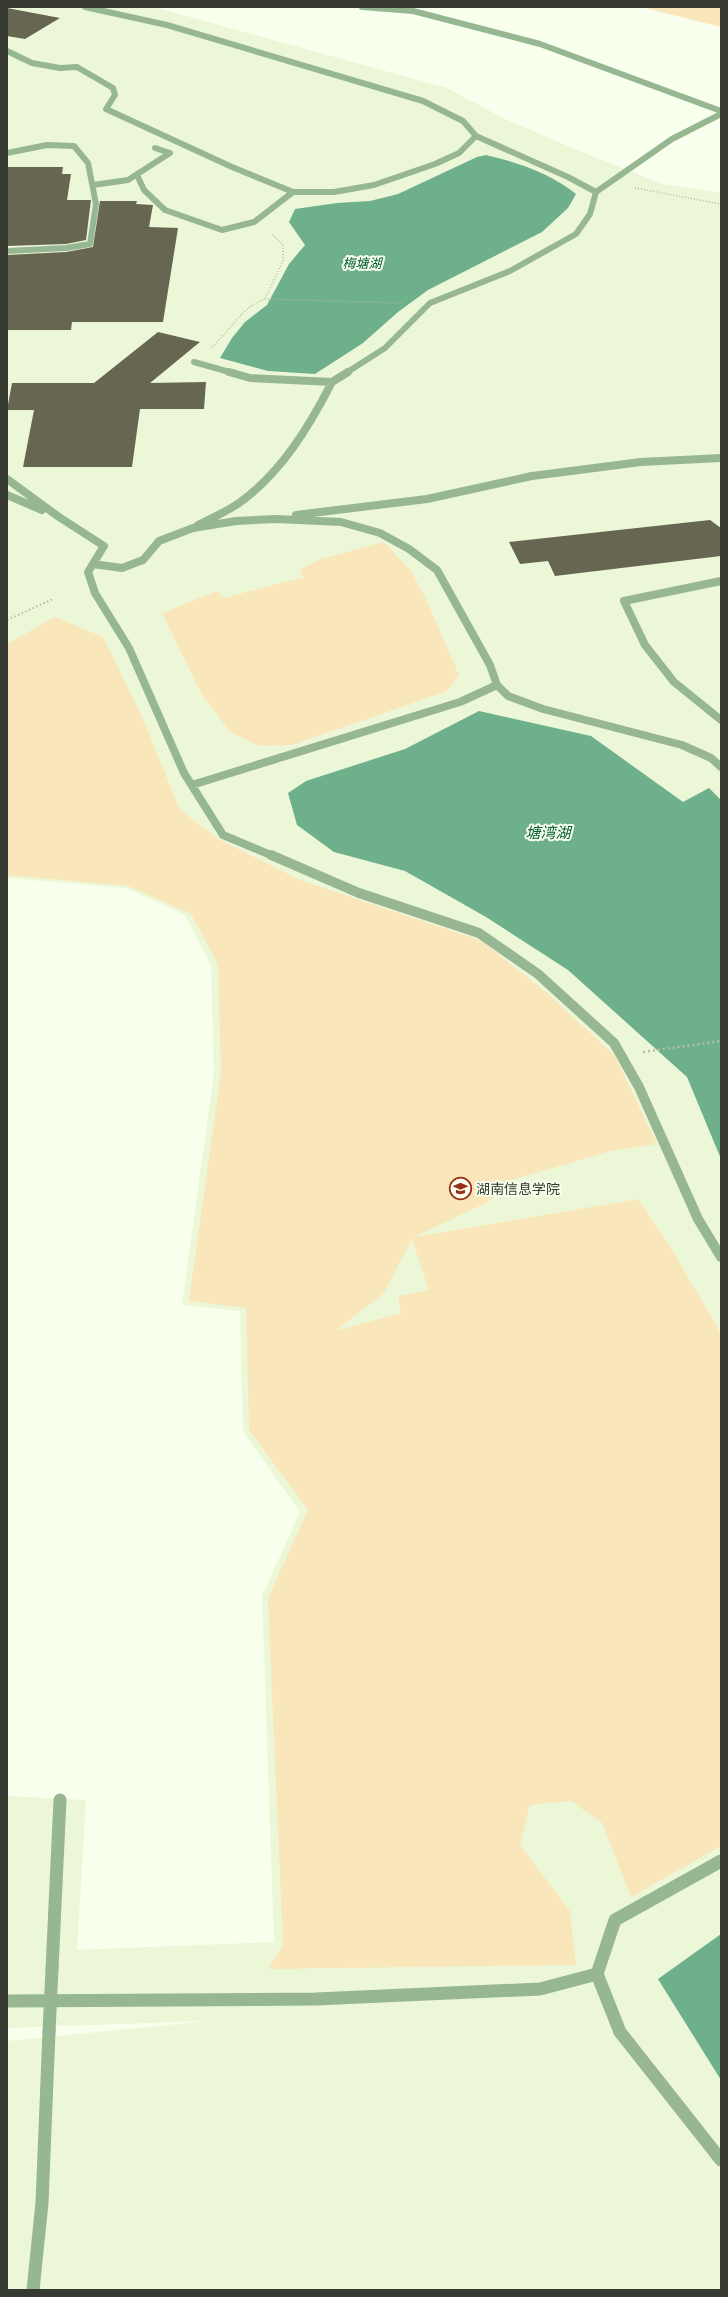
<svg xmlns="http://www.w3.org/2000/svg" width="728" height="2297" font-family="'Times New Roman','Noto Sans SC',serif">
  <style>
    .built { fill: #ecf7d8 }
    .green { fill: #f9e6bb; fill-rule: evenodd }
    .water { fill: #6eaf8c }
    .building { fill: #676650 }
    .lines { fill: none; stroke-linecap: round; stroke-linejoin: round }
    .path-far2 { stroke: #b5bbab; stroke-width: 1.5; stroke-dasharray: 1 2; stroke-linecap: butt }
    .path-far1 { stroke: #b5bbab; stroke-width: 2; stroke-dasharray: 1.5 2.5; stroke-linecap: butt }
    .path { stroke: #b5bbab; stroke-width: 2.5; stroke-dasharray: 2 3; stroke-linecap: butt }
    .lane-far3 { stroke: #96b792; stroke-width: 6 }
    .lane-far2 { stroke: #96b792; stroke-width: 8 }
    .lane-far1 { stroke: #96b792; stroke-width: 10 }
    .lane { stroke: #96b792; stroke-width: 13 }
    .street-far1 { stroke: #96b792; stroke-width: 6 }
    .street { stroke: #96b792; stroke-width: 13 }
    .street-bridge { stroke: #96b792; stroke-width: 13 }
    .labels { text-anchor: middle; stroke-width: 4; stroke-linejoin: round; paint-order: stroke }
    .far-water-label { font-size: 13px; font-style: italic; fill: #035939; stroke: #f8ffec }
    .poi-label { font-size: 14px; fill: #373a31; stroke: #f8ffec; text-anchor: start }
    .water-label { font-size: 15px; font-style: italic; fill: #035939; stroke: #f8ffec }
  </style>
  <rect width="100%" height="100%" fill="#f8ffec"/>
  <!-- built -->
  <path class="built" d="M7,7H154L447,88L503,118L589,155L663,184L721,193V2290H7V2041L208,2021L7,2028V1796L86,1800L77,1950L274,1942L262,1596L300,1512L243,1431L240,1311L182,1305L214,1073L211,966L185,915L126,888L7,878Z"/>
  <!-- green -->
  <path class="green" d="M641,7H721V27Z
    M384,542L411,571L426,599L459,675L447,691L292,745L260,746L230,732L202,695L162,613L217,591L224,598L304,577L299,570L321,559Z
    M55,617L103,637L141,714L180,810L220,840L300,880L482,941L548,994L615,1056L657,1144L611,1151L512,1180L488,1202L414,1237L638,1199L673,1251L721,1334V1846L631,1897L602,1823L571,1801L530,1805L520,1845L570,1911L576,1965L268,1969L283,1946L268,1598L308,1510L249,1430L246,1308L189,1301L221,1072L218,964L191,914L128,886L7,875V644ZM412,1239L429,1290L398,1296L401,1313L335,1331L384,1293Z"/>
  <!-- water -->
  <path class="water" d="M486,155C517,162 552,174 576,194L568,208L542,232L428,290L398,312L363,343L315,374L268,371L220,358L232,338L245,322L267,305L289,264L305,245L289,222L295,209L337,203L370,201L398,194L477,157Z
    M479,711L591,736L683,802L709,788L721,800V1159L687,1077L568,970L486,917L405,871L334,852L297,825L288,793L306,781L405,749Z
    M721,1934V2080L658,1979Z"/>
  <!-- building -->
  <path class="building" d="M7,8L60,18L25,39L7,36Z
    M7,167H63L62,174H71L67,200H91L86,240L66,244L7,246Z
    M100,201H137L136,204L153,205L149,227L178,228L163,322H72L71,330H7V255L66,252L93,247Z
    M158,332L200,342L150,383L206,382L204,409H140L132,467H23L34,410H7L12,383H94Z
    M710,520L721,528V556L555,576L548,561L520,564L509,542Z"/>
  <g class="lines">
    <!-- path-far2 -->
    <path class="path-far2" d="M635,188L721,204
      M265,299L283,261V245L271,233
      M212,347C231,330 240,308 265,299L402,303"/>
    <!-- path-far1 -->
    <path class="path-far1" d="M7,620L53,599"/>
    <!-- path -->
    <path class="path" d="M643,1052L721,1041"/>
    <!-- lane-far3 -->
    <path class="lane-far3" d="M7,51L32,63L60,68L77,67L113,88L115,95L106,109L232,167L293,192H334L374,185L435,164L459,153L476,136L463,121L423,101L167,25L85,7
      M476,136L568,177L596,192L672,139L721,114
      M7,153L47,145L74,146L88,163L96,204L90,244L66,248L7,251
      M137,175L144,190L165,210L222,230L254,222L293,192
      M93,185L128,180L170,153L155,148
      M194,362L233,373
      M346,373L385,348L430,303L510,271L576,234L590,214L596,192"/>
    <!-- lane-far2 -->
    <path class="lane-far2" d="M229,372L250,378L332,382L348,372
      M7,479L59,517L104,546L88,572L95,593L129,648L184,773L223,835L273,856
      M7,495L42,510
      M296,515L427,499L532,476L641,462L721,458
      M198,525C212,518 226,512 239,503C281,473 309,427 332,382
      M93,564L122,568L143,560L159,541L193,528L236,521L276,519L341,522L380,533L409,549L437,570L490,665L497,685L460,702L192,785
      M721,581L624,601L645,645L674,682L721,720
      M497,685L508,696L543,709L682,745L711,758L721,767"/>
    <!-- lane-far1 -->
    <path class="lane-far1" d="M271,855L359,893L479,933L538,974L614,1043L639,1087L698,1219L721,1257"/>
    <!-- lane -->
    <path class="lane" d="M597,1974L620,2032L721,2160
      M7,2001L316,1999L540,1989L597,1974L615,1920L721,1861"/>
    <!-- street-far1 -->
    <path class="street-far1" d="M362,7L413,11L540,44L721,111"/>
    <!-- street -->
    <path class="street" d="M52,1969L60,1800
      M33,2290L42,2203L49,2032"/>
    <!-- street-bridge -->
    <path class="street-bridge" d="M49,2032L52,1969"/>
  </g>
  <!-- icons -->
  <defs>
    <symbol id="university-ring" viewBox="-11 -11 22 22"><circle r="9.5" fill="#f8ffec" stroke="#99301c" stroke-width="1.5"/><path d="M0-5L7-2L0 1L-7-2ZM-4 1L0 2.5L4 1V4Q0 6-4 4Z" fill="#99301c"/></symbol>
  </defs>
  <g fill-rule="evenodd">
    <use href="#university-ring" x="448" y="1176" width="25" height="25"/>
  </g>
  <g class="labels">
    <!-- far-water labels -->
    <g class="far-water-label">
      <text x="362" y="268">梅塘湖</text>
    </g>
    <!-- poi labels -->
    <g class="poi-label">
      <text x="476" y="1194">湖南信息学院</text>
    </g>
    <!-- water labels -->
    <g class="water-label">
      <text x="548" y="838">塘湾湖</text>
    </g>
  </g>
  <!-- border -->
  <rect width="728" height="2297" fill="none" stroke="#373a31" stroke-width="16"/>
</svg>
